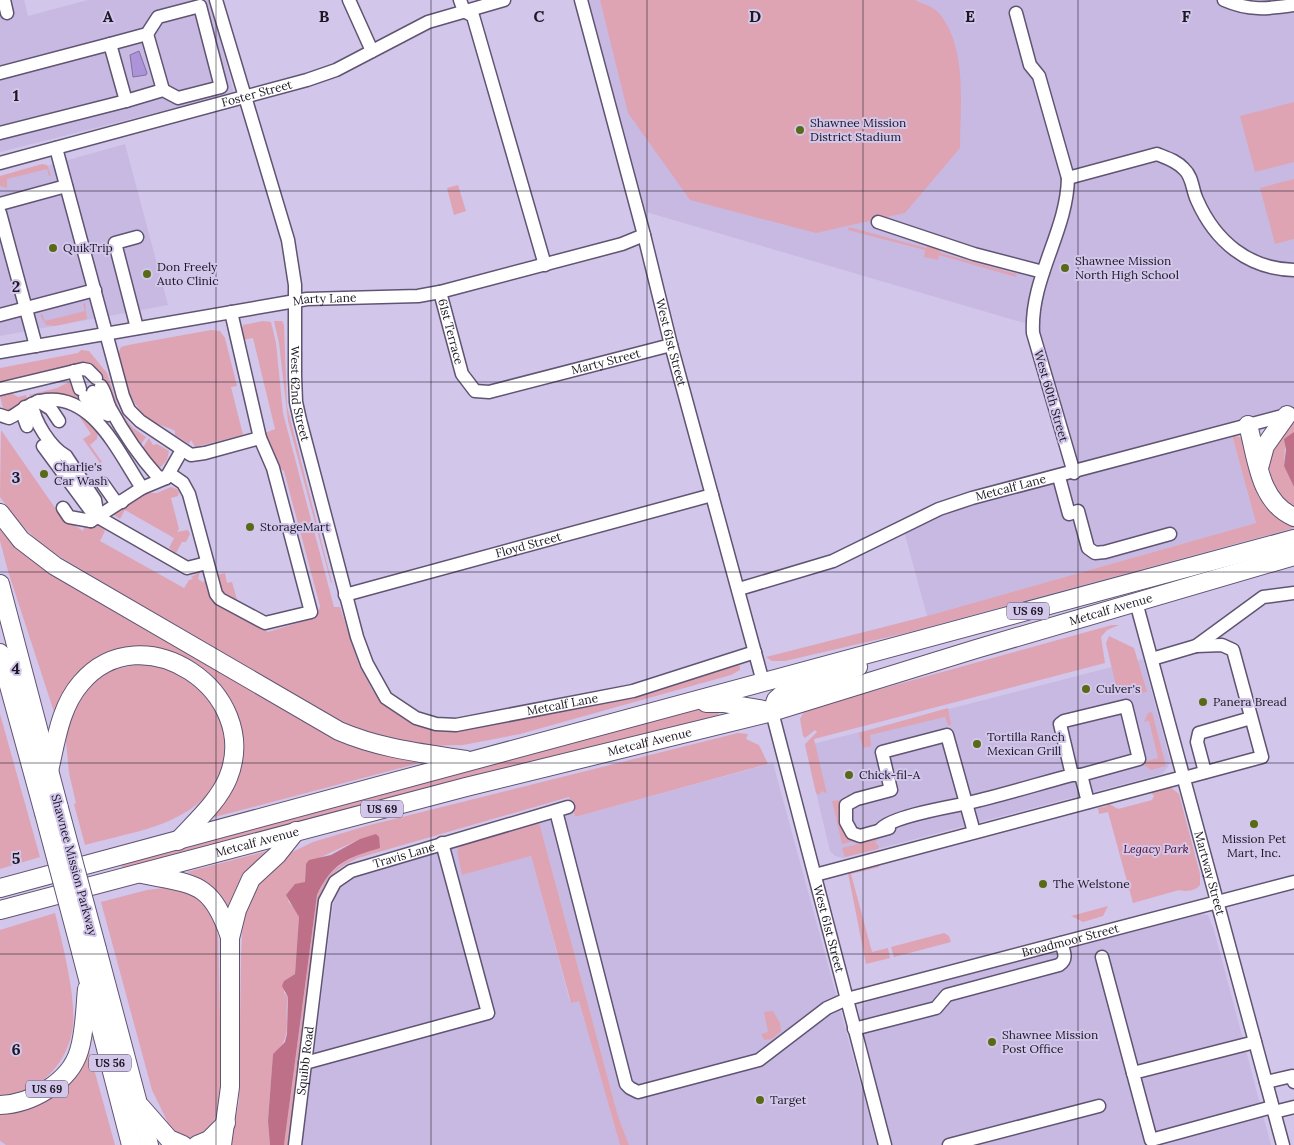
<svg xmlns="http://www.w3.org/2000/svg" width="1294" height="1145" font-family="Lora,serif">
  <style>
    .built { fill: #c8b9e2 }
    .green { fill: #dea4b3 }
    .forest { fill: #bd7087 }
    .water { fill: #ad93d8; stroke: #826ea2 }
    .lines { fill: none; stroke-linecap: round; stroke-linejoin: round }
    .minor-casing { stroke: #605473; stroke-width: 15 }
    .highway-casing { stroke: #605473; stroke-width: 20 }
    .minor { stroke: #fff; stroke-width: 12 }
    .highway { stroke: #fff; stroke-width: 18 }
    .highway-bridge-casing { stroke: #605473; stroke-width: 20; stroke-linecap: butt }
    .highway-bridge { stroke: #fff; stroke-width: 18 }
    .grid { fill: none; stroke: #1c1724; stroke-width: 1; stroke-opacity: 0.55 }
    .poi-dot { fill: #586a16; stroke: #d2c6ea; stroke-width: 2 }
    .labels { text-anchor: middle; stroke-width: 4; stroke-linejoin: round; paint-order: stroke }
    .shield { fill: #d2c6ea; stroke: #534c5f; stroke-width: 1 }
    .shield-label { font-size: 11px; font-weight: bold; fill: #1c1724 }
    .street-label { font-size: 12px; fill: #1c1724; stroke: #d2c6ea }
    .poi-label { font-size: 12px; fill: #1c1724; stroke: #d2c6ea; text-anchor: start }
    .park-label { font-size: 12px; font-style: italic; fill: #520a29; stroke: #d2c6ea }
    .grid-label { font-size: 16px; text-anchor: middle; font-weight: bold; fill: #1c1724; stroke: #d2c6ea; stroke-width: 4; stroke-linejoin: round; paint-order: stroke }
  </style>
  <rect width="100%" height="100%" fill="#d2c6ea"/>
  <!-- built -->
  <path class="built" d="M0,0H24L28,16L88,0H210L234,93L0,152Z
    M588,0H1294V406L1079,464L1038,327L646,212Z
    M125,144L168,305L0,336V179Z
    M1232,435L1256,523L927,616L904,531L958,508Z
    M1143,659L1170,761L1168,767L1162,774L843,858L835,856L830,851L805,746Z
    M773,763L877,1145H629L618,1116L539,822L573,812L575,817Z
    M462,844V875L531,856L570,1002L579,1000L581,1007L620,1145H302L333,905L339,887L354,876Z
    M1200,914L1208,915L1214,930L1271,1145H893L860,1021L861,1011L865,1003L874,999Z"/>
  <!-- green -->
  <path class="green" d="M600,0H915C923,4 934,7 939,13C968,48 960,106 960,148L905,213L816,233L690,200L628,113Z
    M1294,102V162L1255,172L1240,116Z
    M42,164L47,165L51,175L49,176L47,169L7,179V188L0,186V176Z
    M1294,179V239L1275,244L1260,188Z
    M458,185L466,211L454,215L447,188Z
    M849,227L926,248L929,243L942,247L940,253L1017,274L1016,277L939,255L938,260L924,257L925,250L848,230Z
    M85,303L87,319L55,326L46,325L40,315L42,314L45,321L85,311L83,304Z
    M263,321L271,322L276,343L283,413L334,607H340L359,665L373,691L383,702L452,730H465L640,695L735,664L740,666V670L731,675L520,734L463,745L428,746L393,741L359,730L327,714L179,628L44,547L16,519L0,497L1,430L60,515L83,531L84,528L101,526L105,531L100,541L184,588L189,580L193,579L191,577L200,572L198,579L203,582L208,579L216,601L268,632L317,617L320,606L284,471L278,467L265,433L275,429L253,338L243,340L241,331L243,325Z
    M274,321H282L284,325L287,406L332,583H331L288,421L279,343Z
    M211,330L220,331L225,338L237,386L231,387L243,435L195,447L191,440L189,444L175,435V431C166,426 160,426 151,421C133,408 118,374 119,352L121,347L128,345Z
    M81,350L89,351L107,373L120,412L133,428L146,437L140,446L127,427V424L125,425L114,408L106,382L95,369L30,378L29,375L0,382V368L78,353Z
    M69,382L76,391L75,393L80,400L78,402L31,400L29,395L57,388Z
    M9,392L18,397L26,395L28,401L12,411L4,412L0,396Z
    M77,409L98,431L97,439L90,445L102,462L100,463L83,439L91,434L75,410Z
    M1294,420V432L1285,444L1284,466L1294,487V510C1279,500 1261,475 1269,456C1274,443 1286,431 1294,420Z
    M1232,435L1243,438L1294,520V528L910,632L785,661H772L766,657L927,616L1256,523Z
    M149,438L153,445L157,444L169,451L167,460L161,467H156L142,449Z
    M171,487L177,489L179,492L178,496L171,498L179,529L177,532L188,530L190,534L186,542H182L176,553L169,548L174,538L125,510L120,519L114,515V512L131,502L130,501L147,493H157Z
    M0,522L325,731L427,761L211,818C276,748 227,639 131,649L57,712H54L8,571L0,541Z
    M215,567L217,575L225,573L227,583L232,582L238,603L220,592L213,568Z
    M1112,625H1119L1107,630L1101,637L1105,663L814,739L827,794L822,791L819,795L816,793L805,744L817,732L815,730L805,738L803,736L800,719L805,710Z
    M1109,636L1134,648L1147,692L1142,693L1133,686H1116L1106,643Z
    M140,664C163,666 185,673 202,690C231,719 233,772 202,800C172,828 124,834 85,845L74,804L76,803L69,773L66,741L68,727L79,696L108,671Z
    M948,708L951,725H948L945,717L870,735L871,746L863,748L859,733Z
    M717,709L719,715L123,869L121,862L687,710Z
    M1152,712L1166,766L1151,770L1144,765L1092,779L1096,775L1158,758L1149,721L1144,722L1148,713Z
    M0,714L40,857L0,869Z
    M738,733L748,734L746,739L759,745L768,764L575,817L569,797L358,858C338,867 326,877 319,898L288,1145H284L317,896C327,874 337,864 359,855L360,839L306,864L305,882L288,901L296,910L299,917L295,974L284,981V993L288,997C283,1021 295,1036 273,1054L268,1121L270,1145H230L239,1101L241,959L242,932L248,903L255,886L286,855L313,842L366,826Z
    M1169,786L1179,794L1200,874V885C1196,891 1185,892 1179,890L1133,903L1108,812L1099,814L1098,808L1107,806L1106,802L1118,809L1152,800L1154,796L1150,791Z
    M842,800L840,808L846,831L881,834L842,844L832,801Z
    M539,822L618,1116L629,1145H620L579,1001L571,1003L531,856L462,875L457,851L462,844Z
    M878,839L875,843L879,846L878,849L845,857L842,848Z
    M267,851C248,869 238,886 230,911C220,892 206,880 187,872Z
    M879,865V867L851,874L872,952L888,948L890,958L866,964L848,873Z
    M172,887C198,896 214,907 218,936L220,1020V1091L217,1113L210,1130L196,1137L185,1138L172,1131L152,1090L101,902L147,890Z
    M1108,906L1103,916L1083,922L1071,916Z
    M55,913C62,941 76,997 73,1025C69,1063 39,1095 0,1095V930Z
    M944,933L949,936L951,942L894,957L891,947Z
    M773,1011L780,1023L781,1031L772,1039L764,1040L761,1034L768,1032L764,1012Z
    M89,1051L115,1145H6L0,1141V1112L83,1062Z"/>
  <!-- forest -->
  <path class="forest" d="M1294,432V487L1284,466L1286,450L1284,439Z
    M376,834L379,837L380,848C347,858 332,863 317,895L284,1145H270L268,1121L273,1054L285,1042L287,1034L288,997L282,986L284,981L295,974L299,917L286,895L295,884L305,882L306,864L309,860L331,855L360,839Z"/>
  <!-- water -->
  <path class="water" d="M139,51L147,73L146,75L133,77L130,55Z"/>
  <g class="lines">
    <defs>
      <g id="minor">
        <path d="M4,0L7,13"/>
        <path id="s1" d="M216,0L288,240L295,285V376L296,402L300,420L357,637L367,664L386,698L416,718L436,724L456,725L633,691L755,652"/>
        <path d="M349,0L372,51"/>
        <path d="M460,0L464,11L473,16L545,265"/>
        <path id="s2" d="M581,0L644,235L671,345L763,682"/>
        <path d="M1224,0C1249,11 1267,9 1294,5"/>
        <path d="M1016,13L1030,65L1039,76L1068,178"/>
        <path d="M147,34L163,90"/>
        <path d="M110,44L147,34L158,17L200,6L221,87L178,98L163,90L126,101"/>
        <path d="M0,73L110,44L126,101L0,133"/>
        <path d="M56,148L123,396L129,410L140,421L191,455L205,453L260,438"/>
        <path id="s3" d="M0,163L307,80L336,70L428,22L504,0"/>
        <path d="M0,204L66,186"/>
        <path d="M0,213L36,346"/>
        <path d="M878,222L974,254L1043,272"/>
        <path id="s4" d="M440,292L462,374L475,391L489,392L671,345"/>
        <path d="M0,315L95,290"/>
        <path d="M137,328L115,243L137,237"/>
        <path id="s5" d="M0,352L307,299L418,296L440,292L622,244L644,235"/>
        <path d="M74,371L80,389"/>
        <path d="M101,386C106,393 106,400 110,408C123,432 140,457 158,477L166,478"/>
        <path d="M0,389L83,369L88,370L96,378"/>
        <path d="M93,392L108,415"/>
        <path d="M85,397L100,415"/>
        <path d="M38,401L51,409L59,421"/>
        <path d="M32,404C34,421 50,447 66,456L95,500L98,517"/>
        <path d="M25,407L23,415L27,426"/>
        <path d="M0,415L9,418C20,413 27,404 40,401C92,390 118,452 142,488"/>
        <path d="M43,446L91,511L93,515L91,521"/>
        <path d="M1074,473L1033,333C1030,278 1067,232 1068,178L1157,154C1167,158 1177,161 1184,169C1193,177 1192,190 1197,200C1215,241 1248,269 1294,270"/>
        <path d="M170,474L183,483L189,494L216,594L220,599L265,623L311,612L273,468L260,438L231,312"/>
        <path d="M1059,477L1069,514L1078,511L1088,548L1095,553L1105,552L1170,534"/>
        <path d="M103,484L115,501L122,502"/>
        <path d="M63,508L69,517L91,521L142,488L166,478L182,450"/>
        <path d="M98,517L187,568L207,563"/>
        <path id="s6" d="M739,589L833,561L939,509L972,498L1290,414"/>
        <path id="s7" d="M345,595L712,495"/>
        <path id="s8" d="M1136,602L1283,1145"/>
        <path d="M1152,659L1196,646L1263,597L1294,593"/>
        <path id="s9" d="M772,712L885,1145"/>
        <path d="M1205,772L1197,742L1199,733L1251,718"/>
        <path d="M1081,775L1088,802"/>
        <path d="M1184,778L1262,757L1233,650L1222,645L1196,646"/>
        <path id="s10" d="M556,811L626,1084L630,1088L638,1092L759,1060L827,1008L847,999L1294,882"/>
        <path d="M889,828L860,836L852,833L846,822V805L857,799L891,790L882,752L947,735L974,832"/>
        <path d="M881,829C893,816 949,807 968,803C1003,795 1038,784 1072,775L1060,724L1064,721L1126,706L1139,759L1081,775H1072"/>
        <path d="M815,875L1183,777"/>
        <path d="M1102,957L1133,1073"/>
        <path d="M854,1029L936,1008L947,995L1059,965C1068,959 1064,952 1061,943"/>
        <path d="M1255,1042L1133,1073L1151,1140L1272,1107"/>
        <path d="M305,1063L488,1013L442,843"/>
        <path d="M1266,1082L1292,1076L1294,1082"/>
        <path d="M1274,1112L1294,1107"/>
        <path id="s11" d="M295,1145L325,901L335,882L351,871L568,807"/>
        <path d="M949,1145L1099,1106"/>
      </g>
      <g id="highway">
        <path d="M1248,425C1257,458 1259,502 1294,517"/>
        <path d="M1259,468L1265,446L1287,415"/>
        <path d="M0,513L21,540L55,566L339,731C381,749 422,753 466,760"/>
        <path d="M0,584L59,808"/>
        <path d="M0,653L44,813"/>
        <path d="M706,703H723L764,710"/>
        <path d="M772,712L776,700L786,691L831,678L858,667"/>
        <path d="M49,771C56,741 60,707 81,683C142,611 263,692 228,778C218,802 195,822 178,841"/>
        <path d="M142,874C195,885 211,881 230,937"/>
        <path d="M0,888L1294,539"/>
        <path id="s12" d="M0,910L466,787L772,712L976,649L1294,556"/>
        <path d="M97,949L149,1145"/>
        <path d="M81,952L131,1145"/>
        <path d="M0,1105C31,1104 70,1082 79,1051C85,1032 85,1009 87,989"/>
        <path d="M141,1107L169,1139L183,1145"/>
        <path d="M197,1145L209,1140L226,1123"/>
        <path d="M222,1145L230,1087V938L237,910L251,879L277,855L296,831"/>
      </g>
    </defs>
    <!-- minor casing -->
    <use href="#minor" class="minor-casing"/>
    <!-- highway casing -->
    <use href="#highway" class="highway-casing"/>
    <!-- minor -->
    <use href="#minor" class="minor"/>
    <!-- highway -->
    <use href="#highway" class="highway"/>
    <defs>
      <path id="highway-bridge" d="M59,808L97,949
        M44,813L81,952"/>
    </defs>
    <!-- highway-bridge casing -->
    <use href="#highway-bridge" class="highway-bridge-casing"/>
    <!-- highway-bridge -->
    <use href="#highway-bridge" class="highway-bridge"/>
  </g>
  <!-- grid -->
  <path class="grid" d="M216,0V1145M431,0V1145M647,0V1145M863,0V1145M1078,0V1145M0,191H1294M0,382H1294M0,572H1294M0,763H1294M0,954H1294"/>
  <!-- markers -->
  <g class="poi-dot">
    <circle cx="800" cy="130" r="5"/>
    <circle cx="53" cy="248" r="5"/>
    <circle cx="1065" cy="268" r="5"/>
    <circle cx="147" cy="274" r="5"/>
    <circle cx="44" cy="474" r="5"/>
    <circle cx="250" cy="527" r="5"/>
    <circle cx="1086" cy="689" r="5"/>
    <circle cx="1203" cy="702" r="5"/>
    <circle cx="977" cy="744" r="5"/>
    <circle cx="849" cy="775" r="5"/>
    <circle cx="1254" cy="824" r="5"/>
    <circle cx="1043" cy="884" r="5"/>
    <circle cx="992" cy="1042" r="5"/>
    <circle cx="760" cy="1100" r="5"/>
  </g>
  <g class="labels">
    <!-- shield labels -->
    <g class="shield">
      <rect x="1007" y="602.5" width="42" height="17" rx="4"/>
      <rect x="361" y="800.5" width="42" height="17" rx="4"/>
      <rect x="89" y="1054.5" width="42" height="17" rx="4"/>
      <rect x="26" y="1080.5" width="42" height="17" rx="4"/>
    </g>
    <g class="shield-label">
      <text x="1028" y="615">US 69</text>
      <text x="382" y="813">US 69</text>
      <text x="110" y="1067">US 56</text>
      <text x="47" y="1093">US 69</text>
    </g>
    <!-- street labels -->
    <g class="street-label">
      <text dy="4" stroke="none"><textPath href="#s3" startOffset="266">Foster Street</textPath></text>
      <text dy="4" stroke="none"><textPath href="#s5" startOffset="329">Marty Lane</textPath></text>
      <text dy="4" stroke="none"><textPath href="#s4" startOffset="41">61st Terrace</textPath></text>
      <text dy="4" stroke="none"><textPath href="#s2" startOffset="354">West 61st Street</textPath></text>
      <text dy="4" stroke="none"><textPath href="#s4" startOffset="241">Marty Street</textPath></text>
      <text dy="4" stroke="none"><textPath href="#s1" startOffset="405">West 62nd Street</textPath></text>
      <text transform="translate(1051 396) rotate(74)" y="4">West 60th Street</text>
      <text dy="4" stroke="none"><textPath href="#s6" startOffset="291">Metcalf Lane</textPath></text>
      <text dy="4" stroke="none"><textPath href="#s7" startOffset="190">Floyd Street</textPath></text>
      <text dy="4" stroke="none"><textPath href="#s12" startOffset="1151">Metcalf Avenue</textPath></text>
      <text dy="4" stroke="none"><textPath href="#s1" startOffset="909">Metcalf Lane</textPath></text>
      <text dy="4" stroke="none"><textPath href="#s12" startOffset="671">Metcalf Avenue</textPath></text>
      <text dy="4" stroke="none"><textPath href="#s12" startOffset="266">Metcalf Avenue</textPath></text>
      <text dy="4" stroke="none"><textPath href="#s11" startOffset="342">Travis Lane</textPath></text>
      <text transform="translate(74 865) rotate(75)" y="4">Shawnee Mission Parkway</text>
      <text dy="4" stroke="none"><textPath href="#s8" startOffset="281">Martway Street</textPath></text>
      <text dy="4" stroke="none"><textPath href="#s9" startOffset="224">West 61st Street</textPath></text>
      <text dy="4" stroke="none"><textPath href="#s10" startOffset="760">Broadmoor Street</textPath></text>
      <text dy="4" stroke="none"><textPath href="#s11" startOffset="85">Squibb Road</textPath></text>
    </g>
    <!-- poi labels -->
    <g class="poi-label">
      <text x="810" y="127">Shawnee Mission<tspan x="810" dy="14">District Stadium</tspan></text>
      <text x="63" y="252">QuikTrip</text>
      <text x="1075" y="265">Shawnee Mission<tspan x="1075" dy="14">North High School</tspan></text>
      <text x="157" y="271">Don Freely<tspan x="157" dy="14">Auto Clinic</tspan></text>
      <text x="54" y="471">Charlie's<tspan x="54" dy="14">Car Wash</tspan></text>
      <text x="260" y="531">StorageMart</text>
      <text x="1096" y="693">Culver's</text>
      <text x="1213" y="706">Panera Bread</text>
      <text x="987" y="741">Tortilla Ranch<tspan x="987" dy="14">Mexican Grill</tspan></text>
      <text x="859" y="779">Chick-fil-A</text>
      <text x="1254" y="843" text-anchor="middle">Mission Pet<tspan x="1254" dy="14">Mart, Inc.</tspan></text>
      <text x="1053" y="888">The Welstone</text>
      <text x="1002" y="1039">Shawnee Mission<tspan x="1002" dy="14">Post Office</tspan></text>
      <text x="770" y="1104">Target</text>
    </g>
    <!-- park labels -->
    <g class="park-label">
      <text x="1156" y="853">Legacy Park</text>
    </g>
  </g>
  <g class="grid-label">
    <text x="108" y="22">A</text>
    <text x="324" y="22">B</text>
    <text x="539" y="22">C</text>
    <text x="755" y="22">D</text>
    <text x="970" y="22">E</text>
    <text x="1186" y="22">F</text>
    <text x="16" y="101">1</text>
    <text x="16" y="292">2</text>
    <text x="16" y="483">3</text>
    <text x="16" y="674">4</text>
    <text x="16" y="864">5</text>
    <text x="16" y="1055">6</text>
  </g>
</svg>
